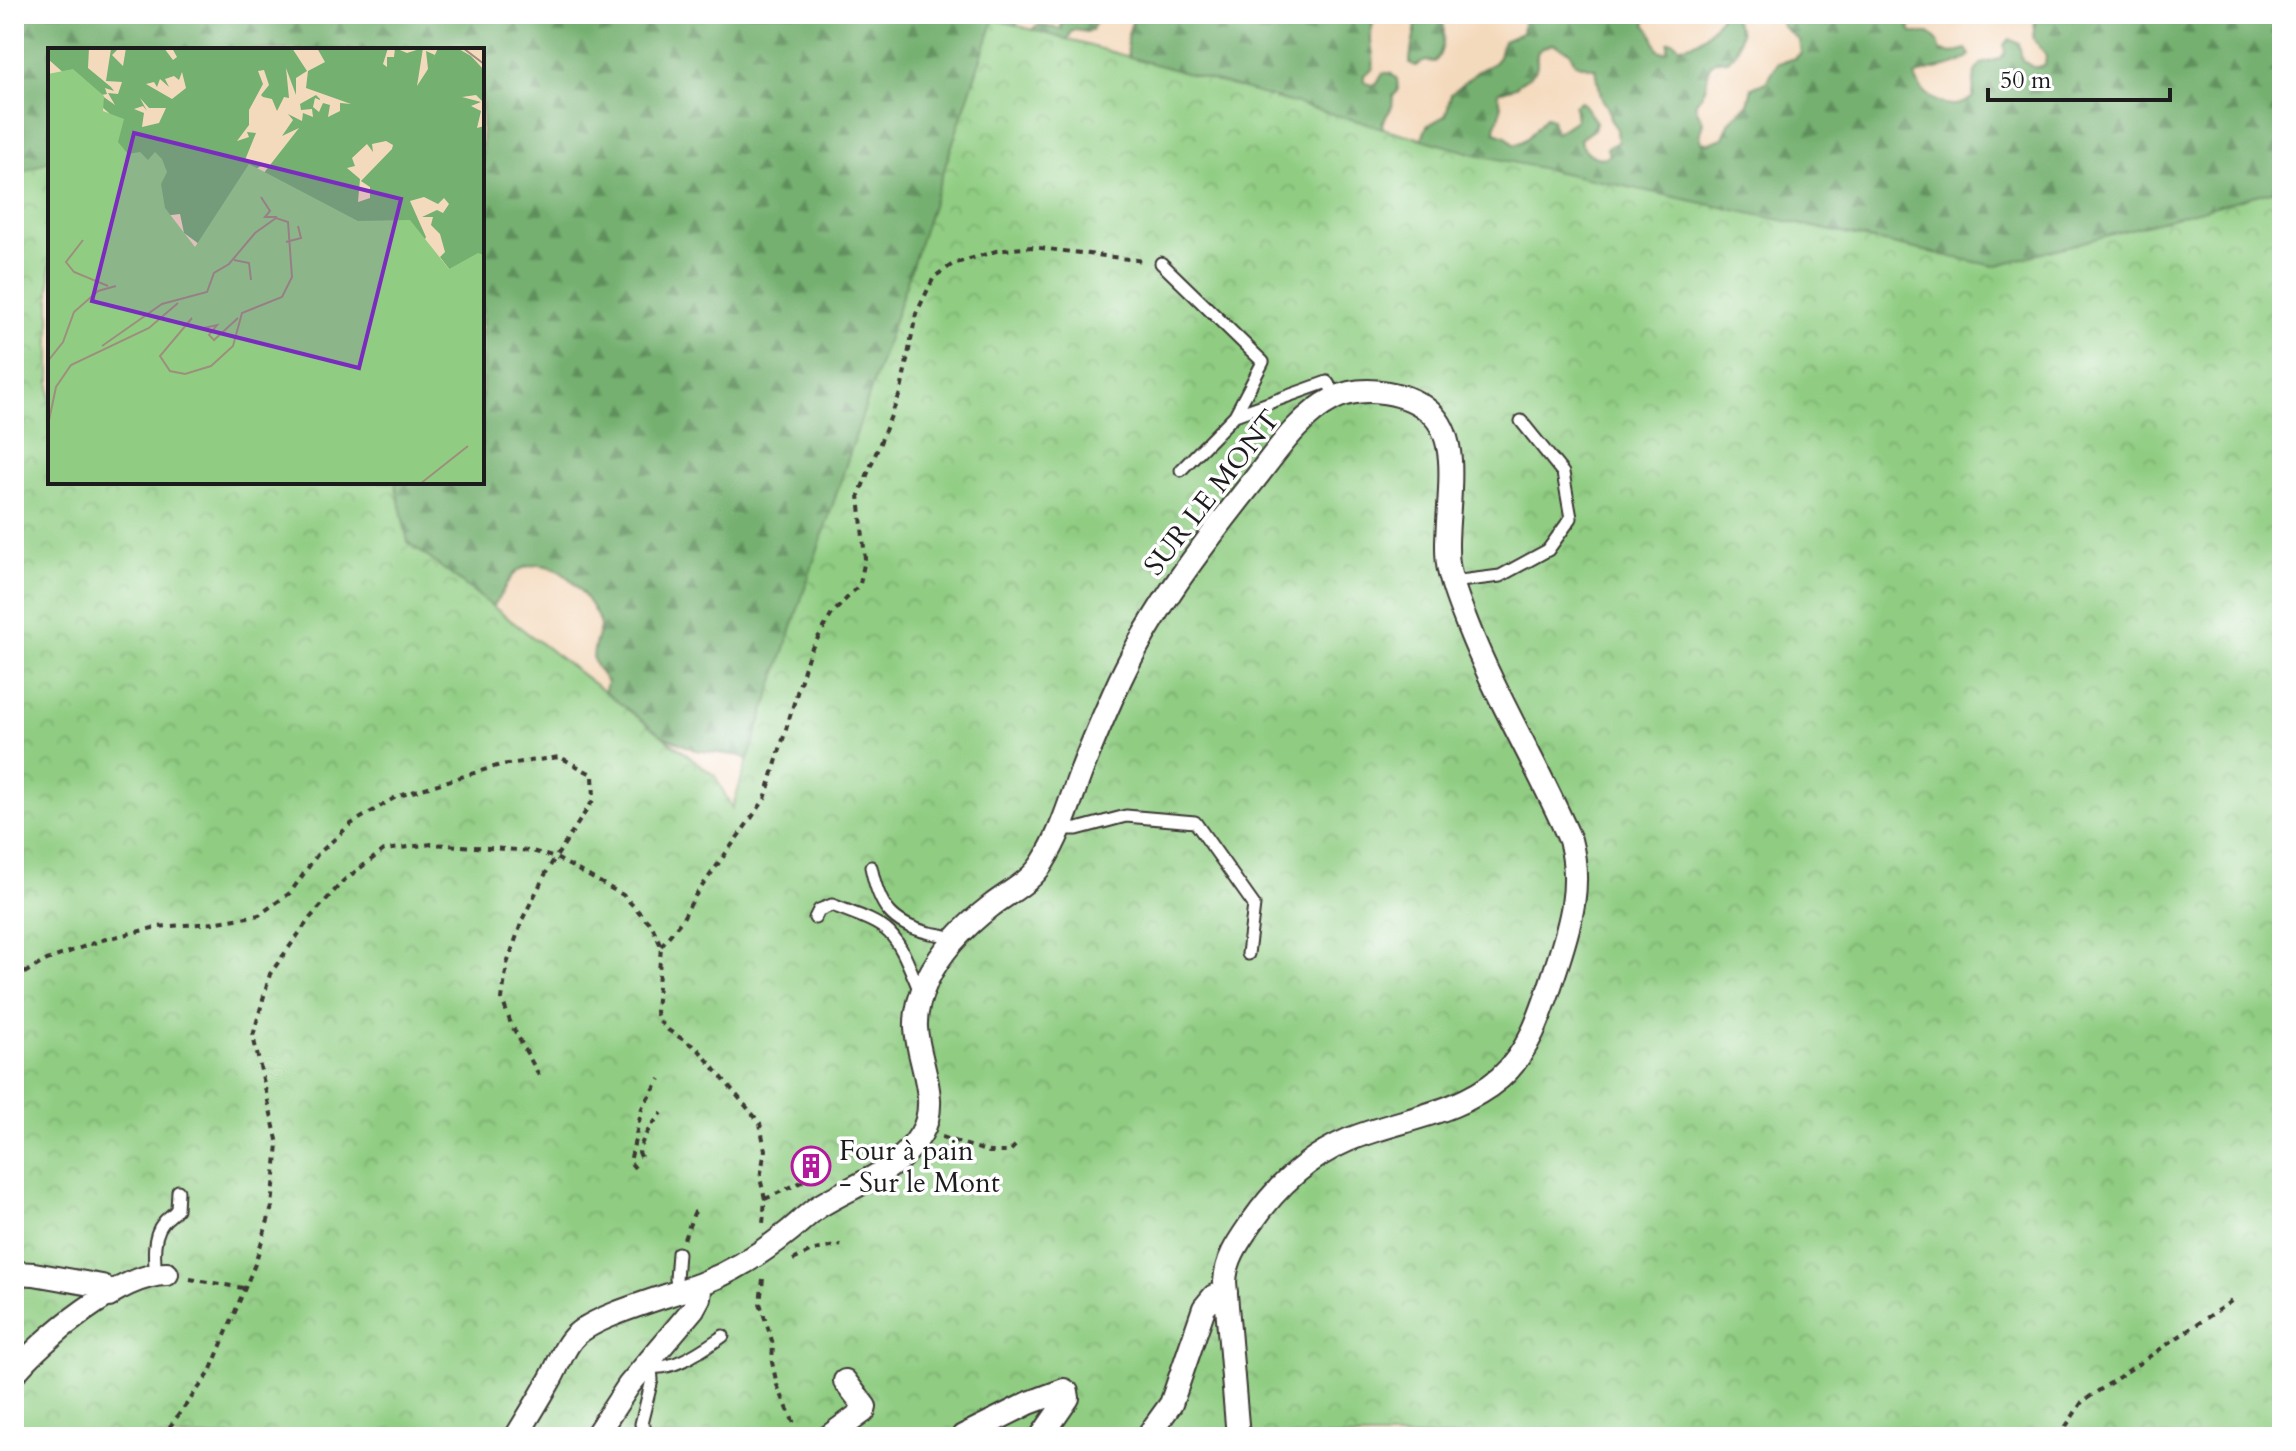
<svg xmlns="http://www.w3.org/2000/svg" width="2296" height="1451" font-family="Cardo,serif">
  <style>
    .forest { fill: url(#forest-firs); stroke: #486646; stroke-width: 2; fill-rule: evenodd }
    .park { fill: url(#park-crowns); stroke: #56744f; stroke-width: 2 }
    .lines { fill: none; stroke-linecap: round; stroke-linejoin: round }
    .service-casing { stroke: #3c3834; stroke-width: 15 }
    .minor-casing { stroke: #3c3834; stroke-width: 26 }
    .path { stroke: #3c3834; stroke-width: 4; stroke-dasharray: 6 6; stroke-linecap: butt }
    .service { stroke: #fff; stroke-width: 11 }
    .minor { stroke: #fff; stroke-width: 22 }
    .labels { text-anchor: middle; stroke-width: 7; stroke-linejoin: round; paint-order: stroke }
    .street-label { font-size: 28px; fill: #1c1c1c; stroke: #fff }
    .poi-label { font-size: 28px; fill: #1c1c1c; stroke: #fff; text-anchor: start }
    .inset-road { fill: none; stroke: #9e8e7d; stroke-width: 2 }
    .view { fill: #7b2cbf; fill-opacity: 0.15; stroke: #7b2cbf; stroke-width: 4 }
    .inset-edge { fill: none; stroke: #1c1c1c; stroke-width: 4 }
  </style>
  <defs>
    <pattern id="forest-firs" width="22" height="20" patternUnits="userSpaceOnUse" patternTransform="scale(2)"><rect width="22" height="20" fill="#74b070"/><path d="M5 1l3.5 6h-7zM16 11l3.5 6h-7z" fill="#5e8e5b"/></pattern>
    <pattern id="park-crowns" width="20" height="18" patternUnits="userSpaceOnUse" patternTransform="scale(2)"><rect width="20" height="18" fill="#90cd82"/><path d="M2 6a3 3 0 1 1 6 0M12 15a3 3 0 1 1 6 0" fill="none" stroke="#7caf70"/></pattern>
  </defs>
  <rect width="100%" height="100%" fill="#fff"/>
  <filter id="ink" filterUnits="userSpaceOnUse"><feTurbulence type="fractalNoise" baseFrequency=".0125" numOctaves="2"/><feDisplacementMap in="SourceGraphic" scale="16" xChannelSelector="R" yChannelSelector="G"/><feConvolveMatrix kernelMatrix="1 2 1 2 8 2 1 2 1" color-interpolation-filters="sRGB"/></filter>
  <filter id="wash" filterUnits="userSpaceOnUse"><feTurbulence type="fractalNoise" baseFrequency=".006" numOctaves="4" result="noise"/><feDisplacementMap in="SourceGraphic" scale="32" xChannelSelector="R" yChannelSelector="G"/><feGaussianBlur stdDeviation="1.8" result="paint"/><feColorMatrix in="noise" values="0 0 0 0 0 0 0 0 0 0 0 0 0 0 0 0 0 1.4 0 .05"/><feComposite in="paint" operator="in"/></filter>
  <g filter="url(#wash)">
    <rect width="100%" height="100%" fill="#f4dabd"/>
    <!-- forest -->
    <path class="forest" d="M14,14H1020L1023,19L1016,23L1015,30L1019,34L1027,33L1039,25L1062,29L1059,14H1098L1092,30L1087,32L1075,30L1071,32L1067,44L1096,93L1105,98L1116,97C1138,69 1131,77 1127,45C1126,35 1132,23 1135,14H1338L1343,18L1367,14L1373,23C1367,45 1376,53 1373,69L1364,75V81L1370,85L1377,84L1383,73H1390L1397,79L1398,91L1393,96L1392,107L1382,123L1384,134L1392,138L1397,136L1412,148L1420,144L1427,126L1446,115L1451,94L1478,71L1494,63L1499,57L1503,41L1522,33L1525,14H1644L1646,26L1651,31L1658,50L1664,52L1668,50V42L1673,41L1679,46C1697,47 1714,29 1722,14H1735L1734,19L1741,32L1736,52L1728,61L1717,60L1710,65C1707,72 1708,78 1706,85C1701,105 1687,95 1703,121L1700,135L1702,142L1709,143L1723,138L1730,121L1748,104L1752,88L1766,82L1778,63L1795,58L1801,53L1799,40L1782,26L1778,14H1933L1909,27L1912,33H1929L1938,42L1941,51L1953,53L1966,49L1970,55C1956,70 1932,66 1915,76C1922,100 1953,115 1973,97L1975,72L1981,64L1999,59L2005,54L2004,45L2010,39L2019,44L2022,60C2030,66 2035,70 2045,65L2046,55L2033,38L2036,14H2282V1093L2278,1097L2282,1101V1437H1253L1249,1405L1255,1376L1250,1354L1240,1334L1235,1308L1238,1296L1237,1280L1216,1275C1199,1289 1168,1340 1165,1361C1164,1375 1169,1386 1166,1399L1154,1400C1137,1381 1147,1376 1153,1357C1156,1348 1151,1339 1151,1330L1161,1323L1163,1313C1142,1295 1162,1283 1130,1272L1127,1256L1118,1246L1103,1248L1089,1267L1093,1278L1077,1292L1067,1290L1059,1277L1049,1272C1036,1278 1029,1281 1018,1271L993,1277L978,1274L940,1299L926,1317L917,1322L885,1323L886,1316L907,1306L919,1292L970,1265L1001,1262L1042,1249L1068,1247C1081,1223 1073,1217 1065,1194C1073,1181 1098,1170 1113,1178C1114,1179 1121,1187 1122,1188C1122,1196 1117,1206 1118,1214C1119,1235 1137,1244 1155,1241L1169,1223L1192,1174L1190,1161L1202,1138L1198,1114L1203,1105L1213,1098L1241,1089L1247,1081L1240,1063L1211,1052L1147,1057L1126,1054L1115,1039V1009L1125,984L1185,943L1208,935H1225C1240,950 1263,971 1285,971C1305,972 1318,959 1326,942C1337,917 1355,882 1347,855C1333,807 1285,796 1287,733C1287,728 1286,721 1288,715C1301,660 1382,644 1366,574C1363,558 1354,545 1341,534C1329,525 1321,515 1305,519C1282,525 1279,560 1260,574C1256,577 1249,579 1244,581L1228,565L1226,545L1295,456L1336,419L1359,406L1384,370L1389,347L1385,321L1364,297L1324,278L1244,251L1123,200L1088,188L1040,187L1001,201L969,234L953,258L904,316L842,535C846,557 858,597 872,614C901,650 972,665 1015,678C1038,685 1060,699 1084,703C1104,706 1165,685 1178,704C1181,708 1183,716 1185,721L1180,733L1164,740C1141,729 1123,734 1110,756L1111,778L1122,800L1120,808C1123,813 1127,822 1133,826C1142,831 1157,827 1174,837C1169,858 1152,859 1139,873C1121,892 1111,931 1102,954L1084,959L1066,970L1052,974C1021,954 1031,919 1055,900C1065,893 1080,890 1088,880C1097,871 1097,864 1108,856L1109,844L1094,827L1096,813L1092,807L1072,808L1067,814L1061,841C1038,851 1050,884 1023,875L1016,863C1001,861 992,869 983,880L977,881L969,870L977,855C968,835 948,845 935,833C928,827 926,818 920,812C910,801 873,782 859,786L849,805L841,811H816L802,814C793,825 791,841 779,850C766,860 753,851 739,859C723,868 723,886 713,899C702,913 682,921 673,937C663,956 679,977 673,997C669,1013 657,1018 646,1028C641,1031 638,1043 634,1048L622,1038C625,1020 634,1024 642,1012C645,1006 645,998 645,992C656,982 660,964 656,950L627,934L622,927L620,908L613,900L594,889L586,877L571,873L569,868C586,852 592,874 606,879C615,882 623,880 632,885C641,891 645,903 654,909C661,914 672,910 679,907L689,893L701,867L707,861L713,833L726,822L744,818L749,811L750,801L762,780L756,766L741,756L695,750L610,712L603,698L607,682C592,662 590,661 597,638C598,634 600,629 600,626C598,612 577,584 566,576C555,567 540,562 526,567C505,574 503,600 487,613C482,618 471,619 464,621C423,632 380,636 364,680L355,683L346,681L348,663L339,660C309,673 312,688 295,711C287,721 272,722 269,736C265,749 277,754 276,765C276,771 269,780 266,787L270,794L299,812L302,828L289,848C275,853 266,843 258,832L262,803L255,791C231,796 220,818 206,820L200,815L206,794L198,773L209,757L200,742L205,712L199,708L174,715L152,726L123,754L90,766L68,789L46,821L33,848L14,862V822L53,778C51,754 32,754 15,744L14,649C43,652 87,658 100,625C92,605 85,580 100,561C106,554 113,548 119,541L115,529C106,522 97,516 85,517C57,520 40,563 53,585L41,603L25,606L14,602ZM1554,44L1570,52L1575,63L1596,69L1601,97L1608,108L1610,119L1617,129L1618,142L1607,148L1609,155C1598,162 1588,154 1581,144L1580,139L1594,129L1596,122L1581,101L1574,105L1576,120L1555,134L1552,119L1546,117C1535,127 1531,140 1514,145L1506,136L1495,132C1494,122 1501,119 1501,109C1502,103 1498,99 1498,92L1516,87C1521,79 1526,80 1532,74C1546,62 1523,51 1554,44ZM50,50H482V482H50ZM1528,353H1542L1565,363L1597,401L1673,467L1709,480L1772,474C1789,492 1802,534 1777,552C1770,558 1747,559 1735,564L1730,580L1742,649L1739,667L1718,703L1676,746L1625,787L1594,801L1567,806L1540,800L1526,784L1491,698L1445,609L1435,578L1436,557L1440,547L1455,534L1499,525L1515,517L1522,502L1509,391L1515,364Z
      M1416,14H1442C1445,28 1445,51 1435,62L1425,61L1415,66L1410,63C1410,46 1418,30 1416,14Z"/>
    <!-- park -->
    <path class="park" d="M994,19L1475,154L1994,266L2282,188V1437H14V176L50,160V482H395L408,542L715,776L732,808Z"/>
  </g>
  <g filter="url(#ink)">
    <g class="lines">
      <defs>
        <path id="service" d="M1161,263L1263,362L1235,415L1327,382L1337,397
          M1181,470L1235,415
          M1452,582L1500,576L1548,550L1571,518L1563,473L1521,421
          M1060,829H1077L1126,816L1195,822L1254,905L1248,954
          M871,867C879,905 890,924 930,933C940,935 946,934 954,941
          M815,918L819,910L832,905C893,928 893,927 918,987L923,988
          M678,1253L676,1279L679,1291
          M156,1275C154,1259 152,1236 163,1223C167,1217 173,1215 177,1209L178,1191
          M647,1365C669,1375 705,1348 723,1336
          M645,1429L641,1424L652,1380L651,1367"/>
        <path id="minor" d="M14,1273L34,1274L102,1286L109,1296
          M14,1374C42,1339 120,1274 167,1274
          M963,1436L1029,1403L1064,1390L1067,1392L1068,1398L1041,1437
          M516,1437C528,1417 540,1398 551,1378C559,1364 564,1346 576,1335C598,1314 673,1295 703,1283C734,1271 762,1253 788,1232C798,1224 807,1215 818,1207C854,1184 898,1173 921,1134C941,1101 918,1063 916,1028C915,1011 920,996 927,980C941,951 965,926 991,906C1009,892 1031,882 1043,862C1059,837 1068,808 1078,780C1090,747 1105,713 1120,680C1154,608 1202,546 1251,484C1275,454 1298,417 1333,399C1362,384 1411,391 1434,416C1466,451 1440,526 1449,570C1453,589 1461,608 1468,626C1497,700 1539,767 1570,840C1582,884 1571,922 1557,965C1544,1004 1532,1050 1500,1078C1457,1115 1398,1119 1348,1140C1308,1157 1277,1186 1252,1222C1239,1241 1226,1258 1225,1282L1238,1437
          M595,1437L629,1385L693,1309L699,1298L701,1284
          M828,1437L864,1411L865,1407L845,1381
          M1147,1437L1171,1404L1204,1308L1214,1296L1226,1292"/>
      </defs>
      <!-- service casing -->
      <use href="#service" class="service-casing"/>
      <!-- minor casing -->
      <use href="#minor" class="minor-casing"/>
      <!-- path -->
      <path class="path" d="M661,946L682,920L695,896L765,799L809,653L832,614L860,584L865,559L859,495L901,391L916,314L934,277L953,264L996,251L1032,247L1144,261
        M14,979L47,960L102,940L157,927L213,923L259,915L290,893L317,855L351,824L396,797L500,765L560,757L593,775L594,799L548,869L523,918L507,964L502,999L511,1024L540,1077
        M942,1137L989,1152H1009L1017,1144
        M641,1157L639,1152C643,1136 651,1125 662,1113
        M635,1168L630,1162L642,1108L660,1079
        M765,1199L808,1179
        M684,1239L694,1213L699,1209
        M793,1260L814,1250L841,1245
        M190,1279L243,1288
        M763,1279L760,1303L773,1344L772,1362L777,1385L800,1437
        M162,1437L209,1374L255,1264L272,1207L278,1144L253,1036L270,974L310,918L343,881L384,850L432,844L532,851L556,858L623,895L652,926L661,946L656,1012L659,1021L668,1030L698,1049L760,1123L765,1150L760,1178L765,1199L763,1224
        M2059,1437L2082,1402L2236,1298"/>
      <!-- service -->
      <use href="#service" class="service"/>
      <!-- minor -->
      <use href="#minor" class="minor"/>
    </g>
  </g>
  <!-- icons -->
  <defs>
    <symbol id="building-ring" viewBox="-11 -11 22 22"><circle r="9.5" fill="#fff" stroke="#b5179e" stroke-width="1.5"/><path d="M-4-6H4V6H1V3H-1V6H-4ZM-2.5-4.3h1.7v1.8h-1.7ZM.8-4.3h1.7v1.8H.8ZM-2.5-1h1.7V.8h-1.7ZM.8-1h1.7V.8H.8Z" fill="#b5179e"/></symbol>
  </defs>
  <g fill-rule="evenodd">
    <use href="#building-ring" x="789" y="1144" width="44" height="44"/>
  </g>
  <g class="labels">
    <!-- street labels -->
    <g class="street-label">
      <text transform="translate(1211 492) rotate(-52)" y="10">SUR LE MONT</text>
    </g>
    <!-- poi labels -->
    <g class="poi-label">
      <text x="839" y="1160">Four à pain<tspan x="839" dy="32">- Sur le Mont</tspan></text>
    </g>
  </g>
  <!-- overview -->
  <g transform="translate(48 48)">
    <rect width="436" height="436" fill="#f4dabd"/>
    <path d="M0,0H41L40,20L63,39L66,43L57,40L59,46L53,47L67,57L60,45L70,46L74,34L58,33L63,1L69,2L64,7L75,18L78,0H116L125,12L129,9L124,0H244L259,23L248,30V47L238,20L241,50L236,49L229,63L224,51L215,49L213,47L221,37L216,22L210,23L215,36L201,62V77L189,93L201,89L199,84L208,85L197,112L213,118L208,121L215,126L251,80L234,88L245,72L240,66L254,73L255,65L265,69L264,61L253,62L252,56L268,47L272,51V52L267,50L265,59L271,64L275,55L282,57L280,69L292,63V55L303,56L258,40L260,23L277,14L269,0H340L335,16L339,19V9H346L347,0L359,5L375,0L369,38L380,21L378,3L387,7L382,18L390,0H409L423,8L436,22V55L428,47L414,49L433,54L423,58L433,63L429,80L436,78V241L0,436L169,181L138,210L151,196L136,185L132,166L0,182L62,66L0,11ZM134,24L138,40L124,51L98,36L106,34L109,39L112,31L121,39L117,31L126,28L131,32ZM92,50L101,60H118L111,75L94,79L96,65L86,61L95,58L99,63ZM338,93L345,97L344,101L313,133L322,139V150L310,154L312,131L299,120L307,118L304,110L319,96L325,104L324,96ZM376,149L390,156L396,150L401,156L395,165L389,162L374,169H385L383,177L392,186L397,204L392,209L402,222L354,236L378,189L362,153Z" fill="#74b070" fill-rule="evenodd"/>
    <path d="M25,21L56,48L55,63L76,71L70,94L80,106L92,104L100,112L107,104L114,111L119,124L113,136L117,160L147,199L201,116L310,173L362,172L401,221L430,205L436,207V436H0V26Z" fill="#90cd82"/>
    <path class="inset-road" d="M415,0L436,16M213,149L222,163L217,169H229M35,192L18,214L26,224L60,238M238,194L253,190L250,178M186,212L201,215L203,232M156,280L169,277L161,287L166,292L190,270M54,298L114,256L159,244L166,225L181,216L207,185L228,170L240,174L244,229L234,249L194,265L185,298L163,318L137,326L122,323L112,308L144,270M0,313L15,294L26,264L50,243L68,238M0,377L8,339L23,317L101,280L130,255M372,436L420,398"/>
    <path class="view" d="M86,85L353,151L311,320L44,253Z"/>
    <rect width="436" height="436" class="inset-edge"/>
  </g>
  <!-- margin -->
  <rect width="2296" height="1451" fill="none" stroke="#fff" stroke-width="48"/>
  <!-- scale -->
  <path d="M1988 88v12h182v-12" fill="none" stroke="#1c1c1c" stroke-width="4"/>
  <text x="2000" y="88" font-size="24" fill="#1c1c1c" stroke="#ffffff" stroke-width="6" paint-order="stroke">50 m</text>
</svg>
